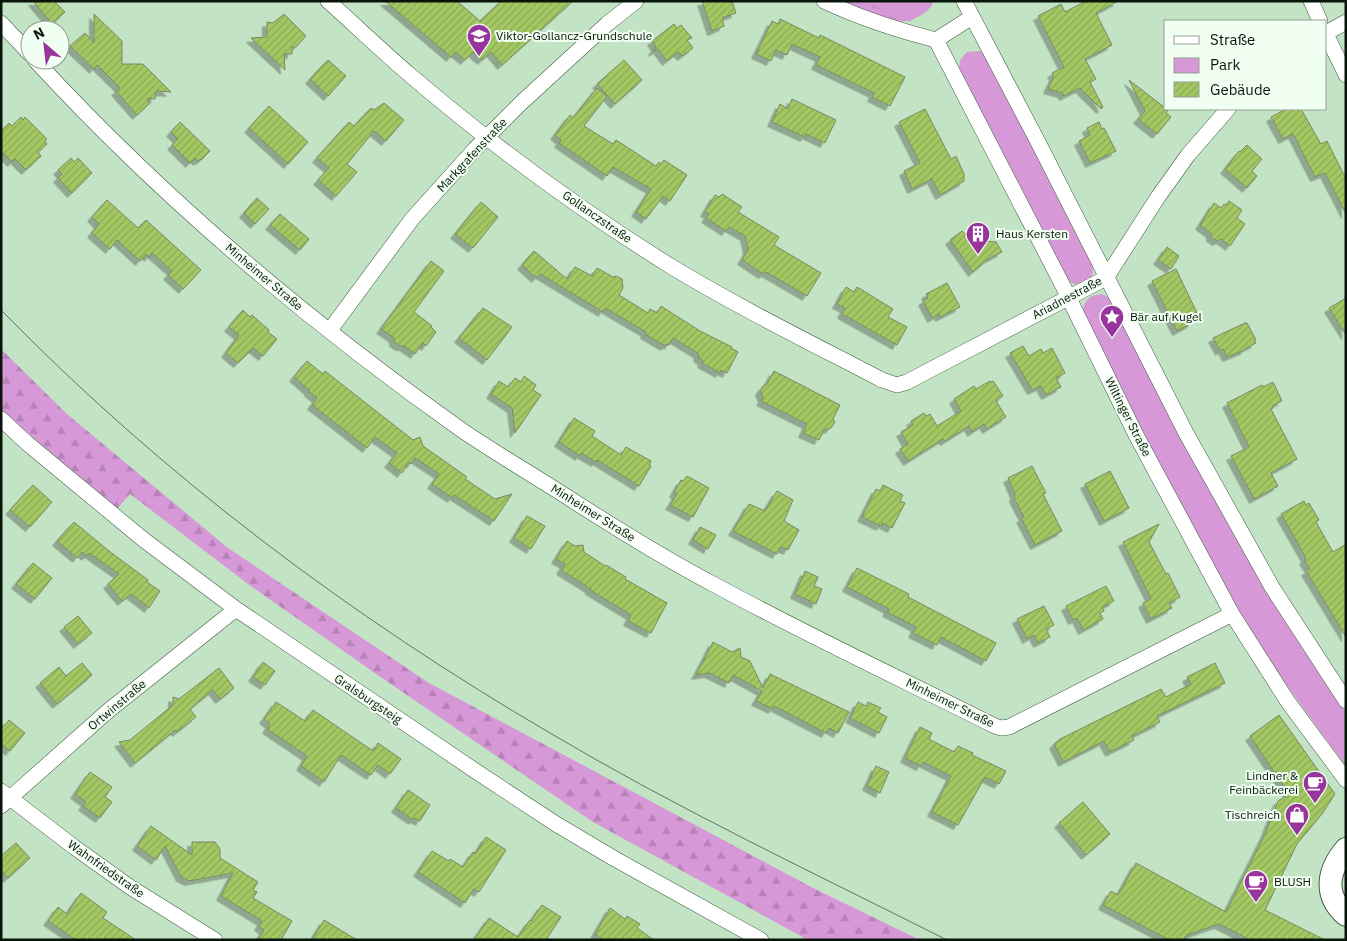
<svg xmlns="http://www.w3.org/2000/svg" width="1347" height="941" font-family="'IBM Plex Sans',sans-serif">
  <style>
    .grass { fill: url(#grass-tufts) }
    .forest { fill: url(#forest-firs) }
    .green { fill: #d698d7 }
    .building { fill: url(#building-hatch); stroke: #7a8864; filter: url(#shadow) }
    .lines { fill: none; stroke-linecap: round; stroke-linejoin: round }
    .street-casing { stroke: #3f5c41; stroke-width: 16 }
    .secondary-casing { stroke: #3f5c41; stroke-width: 24 }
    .street { stroke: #fff; stroke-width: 15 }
    .secondary { stroke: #fff; stroke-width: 22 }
    .tram { stroke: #5f7560; stroke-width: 1 }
    .labels { text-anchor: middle; stroke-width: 4; stroke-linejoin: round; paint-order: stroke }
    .poi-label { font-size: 12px; fill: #09150a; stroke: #f1fff2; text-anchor: start }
    .street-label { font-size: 12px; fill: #09150a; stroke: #f1fff2 }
  </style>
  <defs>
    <pattern id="grass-tufts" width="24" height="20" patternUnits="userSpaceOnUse" patternTransform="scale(1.25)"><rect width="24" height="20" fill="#d698d7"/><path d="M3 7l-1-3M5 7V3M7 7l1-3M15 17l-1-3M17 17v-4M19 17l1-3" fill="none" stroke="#b682b7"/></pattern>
    <pattern id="forest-firs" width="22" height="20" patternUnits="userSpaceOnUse" patternTransform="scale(1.25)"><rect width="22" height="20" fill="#d698d7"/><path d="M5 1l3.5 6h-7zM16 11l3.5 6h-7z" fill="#b682b7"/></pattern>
    <pattern id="building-hatch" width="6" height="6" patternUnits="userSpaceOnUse" patternTransform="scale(1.25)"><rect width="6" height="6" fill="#a3c863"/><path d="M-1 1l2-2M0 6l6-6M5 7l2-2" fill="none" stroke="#8bab55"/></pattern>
    <filter id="shadow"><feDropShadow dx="-4.5" dy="4.5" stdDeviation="0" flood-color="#0004"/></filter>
  </defs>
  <rect width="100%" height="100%" fill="#c3e4c4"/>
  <!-- grass -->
  <path class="grass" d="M842,1H934L923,14L910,21L892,22Z"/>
  <!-- forest -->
  <path class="forest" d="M1,349L68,415L228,548L429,683L813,888L920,940H808L593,822L382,678L248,584L130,494L117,509L1,410Z"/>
  <!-- green -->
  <path class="green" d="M865,1H934C921,30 884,11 865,1Z
    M980,51L988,58L1092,264L1093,272L1091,279L1079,285L1071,283L1065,276L959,70L960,60L967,52Z
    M1102,294L1111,299L1184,444L1233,533L1324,682L1346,713V766C1307,713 1265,659 1233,601C1179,507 1132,409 1083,313C1083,300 1090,295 1102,294Z"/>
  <!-- building -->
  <path class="building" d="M33,1H54L65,12L52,24Z
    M385,1H457L480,21L501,1H573L502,65L491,52L482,60L473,52L465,60L455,52L451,57Z
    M702,1H732L736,13L722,18L724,26L712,31Z
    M1086,1H1118L1096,13L1112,45L1085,59L1096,79L1090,82L1103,107L1101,109L1080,88L1064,96L1062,93L1048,89L1054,76L1052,73L1064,67L1038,16L1061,4L1065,12Z
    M94,14L122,41V64H143L171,92L156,91L155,99L148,98L149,104L137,115L116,91L120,88L97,65L94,69L70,46L85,33L94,43Z
    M284,14L306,36L296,47H292V54H284L285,70L251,38L267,37V22L273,23Z
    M780,19L819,38L820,35L905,77L890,106L872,97L874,93L816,65L820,57L792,44L787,55L776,50L771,61L756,54L772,21L778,24Z
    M674,24L677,28L681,25L692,38L687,40L693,48L682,56L678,52L667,61L658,49L652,52L656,47L652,41Z
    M328,60L346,76L328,96L310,79Z
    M624,60L642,80L615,104L597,84Z
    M1129,80L1168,110L1166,113L1171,117L1157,134L1138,119L1145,111Z
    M597,88L607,96L584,126L613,144L616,140L656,166L659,162L661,164L664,160L687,175L670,201L663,196L646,219L636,212L651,189L613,167L607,176L559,143L561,140L555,135L570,115L573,118Z
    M792,99L836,120L825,143L806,134L805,137L772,122L780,104L788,109Z
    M384,103L404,120L386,141L374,131L347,164L357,172L336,196L318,180L329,168L317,158L349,122L354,126L371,108L374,110Z
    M269,106L308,142L288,164L249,128Z
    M925,109L951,159L956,156L964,174V181L940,195L932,179L912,189L904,171L920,163L899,122Z
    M1286,109H1301L1321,144L1327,141L1346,179V214L1325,173L1315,177L1293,134L1283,139L1271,117Z
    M21,117L23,120L25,117L47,139L45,141L47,144L38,152L41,156L26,170L15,159L12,162L1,151V131L9,123L12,126Z
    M180,122L210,151L201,160L200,159L198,161L195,158L190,163L172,145L178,139L171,132Z
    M1099,122L1102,129L1104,128L1116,151L1090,163L1079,141L1090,135L1087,128Z
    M1247,145L1262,159L1252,171L1257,176L1247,188L1225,169L1239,151L1240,152Z
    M71,158L74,162L78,158L92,173L72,193L58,178L62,174L58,170Z
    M722,194L742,207L738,212L779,237L774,245L821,273L807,296L766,272L763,274L742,260L748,250L745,236L729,227L726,231L706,218L709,214L705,212L715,195L719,197Z
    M257,198L269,209L255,224L244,213Z
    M107,200L138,228L146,220L201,270L183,289L168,275L172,271L152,253L149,257L146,254L140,261L117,240L110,249L92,233L99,224L92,217Z
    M1229,201L1242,210L1237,218L1245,224L1230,246L1221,239L1217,241L1211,237V233L1200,225L1214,203L1221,208L1224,204L1226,205Z
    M481,202L498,217L473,248L455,234Z
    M280,214L309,239L300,250L270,225Z
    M962,231L973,240L996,242L1002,252L988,259L973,272L950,240Z
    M1167,247L1179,256L1171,269L1158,260Z
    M534,251L567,279L575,267L592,276L597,268L613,277L616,276L622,279L623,288L619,295L648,313L650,309L657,313L661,306L700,331L732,347L731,348L738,352L727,373L721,370L720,373L702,363L703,361L698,357L699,354L673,338L669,345L666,344L665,346L645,334L646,332L605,308L603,312L540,274L536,278L522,265Z
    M431,261L444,271L414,312L431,325L432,328L436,332L426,346L423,343L415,354L404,346H400L394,342V338L381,329Z
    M1176,269L1197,313L1188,317L1192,323L1177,331L1152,281Z
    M947,283L960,307L940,317L939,314L932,318L923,301L928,298L926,294Z
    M846,287L854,292L857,287L893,309L888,317L907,327L897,345L842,314L845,308L837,304Z
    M1346,298V335L1329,308Z
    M483,308L512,327L487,360L459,338Z
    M243,310L250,317L252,315L269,330L268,332L277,339L263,356L253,348L238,363L226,353L239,335L229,327Z
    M1245,323H1247L1256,340H1254L1256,343L1246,348L1245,350L1227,357L1223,349L1220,351L1213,338Z
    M1023,346L1029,356L1041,349L1043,353L1052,348L1065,373L1056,378L1061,387L1046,395L1041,386L1032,390L1010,353Z
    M307,361L323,374L325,371L413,440L420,437L423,446L467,477L465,479L495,499L512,494L494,521L454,495L452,498L432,484L439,474L415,458L411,464L409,462L402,473L389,463L397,453L375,437L367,448L312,405L317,398L309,392L310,391L294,377Z
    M774,371L840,405L833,419L835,422L831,428L824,430L819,440L803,433L807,424L761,401L763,398L760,391L763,386L767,384Z
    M524,376L536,385L533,390L541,395L515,433L512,408L491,394L499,381L508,387L515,378L521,382Z
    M990,381L991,382L993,381L1003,396L996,401L1006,417L987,429L984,424L972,432L969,426L945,441L943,439L908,461L900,449L908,444L901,432L913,425L911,421L924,413L926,416L930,414L937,426L961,411L954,399L974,386L976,389Z
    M1273,382L1282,401L1272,406L1273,408L1271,409L1297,459L1271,473L1278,486L1254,499L1231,456L1249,447L1227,403L1262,385L1263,387Z
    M574,418L595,431L592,436L621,455L626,447L651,461L649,465L651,466L639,486L597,460L596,462L581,453L580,456L559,442Z
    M1032,466L1046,493L1043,494L1062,531L1035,545L1021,518L1024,517L1014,498L1015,494L1008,478Z
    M1110,471L1129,508L1104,521L1085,484Z
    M687,476L709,488L693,517L670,505L677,494L674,493L681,480L683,481Z
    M33,485L52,502L30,527L10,510Z
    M883,485L903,495L900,501L905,503L892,528L882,523L881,526L862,517L876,489L880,491Z
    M777,491L793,500L784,521L799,530L788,550L781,547L777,554L733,531L749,504L765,511Z
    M1304,501L1306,505L1309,503L1319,520L1316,522L1333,552L1346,544V637L1306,571L1310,569L1304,560L1306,558L1281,514Z
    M527,516L545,526L531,549L514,538Z
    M74,522L109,551L148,580L147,582L160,591L149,608L131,594L122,601L108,584L119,574L89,553L86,556L82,552L77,558L57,541Z
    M1159,524L1149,542L1166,574L1168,573L1180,597L1169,603L1172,608L1151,619L1143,603L1151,599L1123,542Z
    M700,527L716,535L708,549L693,540Z
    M567,541L575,546L583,545L584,552L605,566L606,565L626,577L625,579L667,603L651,633L628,621L631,615L590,590L591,589L561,570L565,564L556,559Z
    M33,563L52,578L35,599L16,584Z
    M857,568L909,594L908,597L996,643L986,661L941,637L937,645L913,633L916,627L887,612L889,609L847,587Z
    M805,571L818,577L814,586L822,589L816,604L795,594Z
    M1106,586L1114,601L1102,607L1104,611L1100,613L1103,619L1083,630L1077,618L1073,620L1066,606Z
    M1044,606L1054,625L1046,629L1050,637L1038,643L1034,635L1027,639L1017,619Z
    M78,616L92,633L78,644L64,627Z
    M713,642L732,652L740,648L741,657L750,661L763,688L770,674L849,712L838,733L829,728L826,733L774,706L773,709L756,701L762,691L733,675L729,683L709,673L696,675Z
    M263,662L275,671L265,685L253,677Z
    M82,663L92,675L57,704L40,683L59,667L66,676Z
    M1215,663L1225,683L1157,716L1160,722L1132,736L1134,740L1110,752L1104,741L1063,762L1054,744L1060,739L1161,689L1166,697L1191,684L1187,677Z
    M219,668L234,688L220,699L213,690L190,709L196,717L177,732L175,730L135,763L119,742L130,740L173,705V697L179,699Z
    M276,702L305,721L313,710L373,751L378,743L401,759L390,774L378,765L371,775L341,755L324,782L301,766L307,756L267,729L270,724L264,719Z
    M858,702L866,706L868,702L881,708L878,712L887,717L879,733L850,718Z
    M1279,715L1335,794L1322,814L1297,844L1265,910L1325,940H1250L1219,924L1187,935L1184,940H1169L1103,905L1111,891L1118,895L1136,863L1226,912L1265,834L1278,801L1289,794L1250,736Z
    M9,720L25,733L10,751L1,744V729Z
    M920,727L932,733L929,739L954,752L958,746L973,753L972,755L1006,771L999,784L985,777L958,825L932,812L951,776L923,762L921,766L905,758Z
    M876,766L889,772L880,793L867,786Z
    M90,772L112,787L105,797L112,802L100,818L83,806L86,802L75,794Z
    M408,790L430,805L420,821L415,818L413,820L396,808Z
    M1083,802L1110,834L1086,855L1059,823Z
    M151,826L192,855V842H215L220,849V858L258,882L253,890L257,892L253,898L292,921L281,940H258L264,930L259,926L262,921L221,896L233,873L189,881L181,877L165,846L156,860L137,846Z
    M486,837L506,850L479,892L474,889L465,903L418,872L432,851L449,861L450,859L463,867L473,852L475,854Z
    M16,843L30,858L8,878L1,870V856Z
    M81,893L107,912L103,918L136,940H76L48,921L58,907L67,914Z
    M542,905L561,917L546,940H474L489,918L518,937L530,920L531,921Z
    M610,908L625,919L627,916L640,924L637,928L654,940H603L595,934Z
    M324,920L357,940H312Z"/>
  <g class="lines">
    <defs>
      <path id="street" d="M328,1C356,26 382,51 410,75C492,145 580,210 672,267C740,308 811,343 882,380L897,385L907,382L1106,278L1158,197L1188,155L1228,109
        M824,1C860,18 897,30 936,40L972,17
        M964,1L1037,140L1186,433L1272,587L1346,701
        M1311,1L1320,21
        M1,23L30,54
        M1326,33L1346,22
        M1326,34L1346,75
        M936,40L1063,286L1136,435L1232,614L1288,702L1346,780
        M35,60C163,199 309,322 463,431C494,452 526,471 558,491C609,524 661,557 715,585C807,635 901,679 995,726L1001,728L1009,727L1232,614
        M330,330L412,219L475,149L521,103L607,24L636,1
        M1,419L28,444L144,540L236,609L477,772L556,824L615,859L761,940
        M1,791L74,847L130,887L215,940
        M1,806L108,711L236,609"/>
      <path id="secondary" d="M1346,849C1328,870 1323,895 1346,915"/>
    </defs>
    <!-- street casing -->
    <use href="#street" class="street-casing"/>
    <!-- secondary casing -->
    <use href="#secondary" class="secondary-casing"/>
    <!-- street -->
    <use href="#street" class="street"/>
    <!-- secondary -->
    <use href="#secondary" class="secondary"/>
    <!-- tram -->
    <path class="tram" d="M1,310C163,476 350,616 550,733C678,809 814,873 947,940"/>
  </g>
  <!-- icons -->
  <defs>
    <symbol id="school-pin" viewBox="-11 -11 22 30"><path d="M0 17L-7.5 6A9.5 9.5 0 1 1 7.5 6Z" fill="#97359c" stroke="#f1fff2"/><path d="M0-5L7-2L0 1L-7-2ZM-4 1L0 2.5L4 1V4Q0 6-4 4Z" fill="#fff"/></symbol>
    <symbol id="building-pin" viewBox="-11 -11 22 30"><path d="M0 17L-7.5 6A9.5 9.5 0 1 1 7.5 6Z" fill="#97359c" stroke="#f1fff2"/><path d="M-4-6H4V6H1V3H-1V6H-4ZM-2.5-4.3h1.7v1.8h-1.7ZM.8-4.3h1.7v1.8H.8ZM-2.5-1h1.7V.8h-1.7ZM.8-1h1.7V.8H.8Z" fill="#fff"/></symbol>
    <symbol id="sight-pin" viewBox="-11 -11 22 30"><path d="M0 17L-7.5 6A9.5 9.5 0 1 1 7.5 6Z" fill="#97359c" stroke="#f1fff2"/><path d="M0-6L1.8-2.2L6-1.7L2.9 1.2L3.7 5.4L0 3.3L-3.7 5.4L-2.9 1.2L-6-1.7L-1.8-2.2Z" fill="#fff"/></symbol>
    <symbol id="cafe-pin" viewBox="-11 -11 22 30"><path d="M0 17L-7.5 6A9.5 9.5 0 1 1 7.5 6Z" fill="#97359c" stroke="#f1fff2"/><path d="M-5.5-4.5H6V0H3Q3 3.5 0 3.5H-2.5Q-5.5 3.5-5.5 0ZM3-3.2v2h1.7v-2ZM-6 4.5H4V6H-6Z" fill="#fff"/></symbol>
    <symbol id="shop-pin" viewBox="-11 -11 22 30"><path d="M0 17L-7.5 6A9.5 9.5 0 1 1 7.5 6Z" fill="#97359c" stroke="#f1fff2"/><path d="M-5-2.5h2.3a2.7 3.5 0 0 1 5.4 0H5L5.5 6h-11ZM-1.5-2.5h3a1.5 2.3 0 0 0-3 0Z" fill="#fff"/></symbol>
  </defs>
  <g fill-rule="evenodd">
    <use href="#school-pin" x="465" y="22" width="28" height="38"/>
    <use href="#building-pin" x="964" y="220" width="28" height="38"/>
    <use href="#sight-pin" x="1098" y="303" width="28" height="38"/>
    <use href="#cafe-pin" x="1301" y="769" width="28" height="38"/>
    <use href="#shop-pin" x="1283" y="801" width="28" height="38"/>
    <use href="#cafe-pin" x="1242" y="868" width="28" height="38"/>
  </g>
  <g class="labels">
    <!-- poi labels -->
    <g class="poi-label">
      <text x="496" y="40">Viktor-Gollancz-Grundschule</text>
      <text x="996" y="238">Haus Kersten</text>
      <text x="1130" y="321">Bär auf Kugel</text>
      <text x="1298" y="780" text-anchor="end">Lindner &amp;<tspan x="1298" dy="14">Feinbäckerei</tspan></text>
      <text x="1280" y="819" text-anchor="end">Tischreich</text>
      <text x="1274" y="886">BLUSH</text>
    </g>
    <!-- street labels -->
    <g class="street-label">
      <text transform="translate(472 155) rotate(-47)" y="4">Markgrafenstraße</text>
      <text transform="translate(597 217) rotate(35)" y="4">Gollanczstraße</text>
      <text transform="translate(264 277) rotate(40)" y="4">Minheimer Straße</text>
      <text transform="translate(1067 298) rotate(-28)" y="4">Ariadnestraße</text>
      <text transform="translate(1128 417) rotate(63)" y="4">Wiltinger Straße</text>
      <text transform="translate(593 513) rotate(32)" y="4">Minheimer Straße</text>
      <text transform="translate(368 699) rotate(34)" y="4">Gralsburgsteig</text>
      <text transform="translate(950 703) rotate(26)" y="4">Minheimer Straße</text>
      <text transform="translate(117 705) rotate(-40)" y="4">Ortwinstraße</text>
      <text transform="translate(106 869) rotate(35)" y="4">Wahnfriedstraße</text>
    </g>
  </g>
  <!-- border -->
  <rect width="1347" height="941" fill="none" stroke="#09150a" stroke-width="5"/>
  <!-- legend -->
  <rect x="1164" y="20" width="162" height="90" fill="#f1fff2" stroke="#94a195"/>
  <rect x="1174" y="36" width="25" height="8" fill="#ffffff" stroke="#94a195"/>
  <text x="1210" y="45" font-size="15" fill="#09150a">Straße</text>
  <rect x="1174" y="58" width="25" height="15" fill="#d698d7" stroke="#94a195"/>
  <text x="1210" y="70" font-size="15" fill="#09150a">Park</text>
  <rect x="1174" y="82" width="25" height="15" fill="url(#building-hatch)" stroke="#94a195"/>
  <text x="1210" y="95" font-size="15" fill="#09150a">Gebäude</text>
  <!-- north arrow -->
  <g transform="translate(45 45) rotate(332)"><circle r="24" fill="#f1fff2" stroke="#94a195"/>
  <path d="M0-4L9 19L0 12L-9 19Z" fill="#97359c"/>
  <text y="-8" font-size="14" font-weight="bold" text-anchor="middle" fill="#09150a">N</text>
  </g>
</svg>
